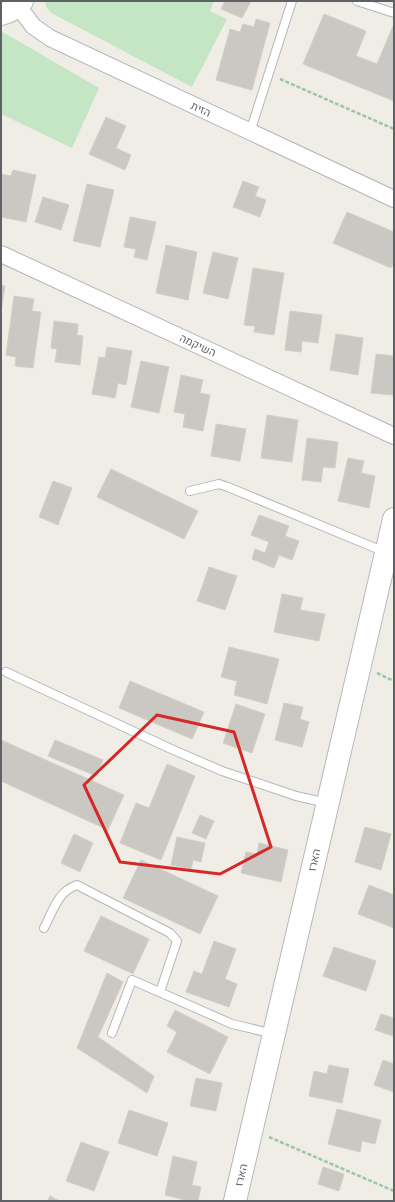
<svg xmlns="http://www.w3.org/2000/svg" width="395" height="1202" font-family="Signika,Heebo,sans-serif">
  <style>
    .green { fill: #c5e6c4 }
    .building { fill: #cbc8c3; stroke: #d4cfc5 }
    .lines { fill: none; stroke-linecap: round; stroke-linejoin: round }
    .lane-casing { stroke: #b3b6ba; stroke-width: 10 }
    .street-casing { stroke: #b3b6ba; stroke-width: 18 }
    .secondary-casing { stroke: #b5b8bd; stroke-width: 24 }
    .path { stroke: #9dc6a8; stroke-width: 2.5; stroke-dasharray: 4 2; stroke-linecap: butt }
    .lane { stroke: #fff; stroke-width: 8 }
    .street { stroke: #fff; stroke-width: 16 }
    .secondary { stroke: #fff; stroke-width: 22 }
    .marked { fill: none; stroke: #d62828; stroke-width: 3; stroke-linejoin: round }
    .labels { text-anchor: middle; stroke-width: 3.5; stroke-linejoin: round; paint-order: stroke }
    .street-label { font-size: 11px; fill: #5e6166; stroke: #fff }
  </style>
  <rect width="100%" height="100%" fill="#efede6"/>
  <!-- green -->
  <path class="green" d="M45,1H214L210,11L227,19L192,87L53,14L46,7Z
    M1,31L99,88L72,148L1,114Z"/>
  <!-- building -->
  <path class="building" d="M225,1H251L242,18L221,9Z
    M324,14L366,31L356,56L377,64L393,26H394V101L303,64Z
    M256,19L270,23L252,90L216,80L230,29L240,32L243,24L254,27Z
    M106,117L126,126L116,148L131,155L125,170L89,154Z
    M13,170L36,175L26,222L1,217V174L11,176Z
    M243,181L259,187L255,196L266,200L260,217L233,207Z
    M87,184L114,190L100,247L73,241Z
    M43,197L69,205L61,230L35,222Z
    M347,212L394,232V262L391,268L333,243Z
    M130,217L156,222L147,260L134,257L136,249L124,247Z
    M166,245L197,252L188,300L156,293Z
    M213,252L238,258L228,299L203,293Z
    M253,268L284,273L274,335L254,332L255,326L244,325Z
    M1,285L5,286L1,312Z
    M14,296L34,299L32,311L41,312L33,368L15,366L16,357L6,355Z
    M290,311L322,315L318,343L302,341L301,352L285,350Z
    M54,321L78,324L77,335L83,336L80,365L55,362L57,349L51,348Z
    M336,334L363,338L358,375L330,370Z
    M107,347L132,351L126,385L118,383L115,398L92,394L99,357L105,358Z
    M376,354L394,356V395L371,393Z
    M141,361L169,367L159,413L131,407Z
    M181,375L203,380L200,393L210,395L203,431L183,427L185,414L174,412Z
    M267,415L298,420L292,462L261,458Z
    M216,424L246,429L240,461L211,456Z
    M307,438L338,442L335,468L323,467L321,482L302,480Z
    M348,458L364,461L361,473L375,476L369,508L338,501Z
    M111,469L198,511L184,539L97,497Z
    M53,481L72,488L58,525L39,517Z
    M259,515L289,526L285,536L299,541L292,560L279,555L274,568L252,559L255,549L265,553L269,542L251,535Z
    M209,567L237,576L225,610L197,601Z
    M282,594L303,598L300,610L325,614L319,641L274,632Z
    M229,647L279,659L267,704L234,695L237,681L221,677Z
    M130,681L204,712L192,739L119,708Z
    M284,703L303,707L300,719L309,722L302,747L275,740Z
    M236,704L265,714L252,753L223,743Z
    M1,740L124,795L108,830L1,781Z
    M55,740L103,760L96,776L48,756Z
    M167,764L195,776L161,860L120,843L136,803L149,808Z
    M200,815L214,821L206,839L192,833Z
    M365,827L391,834L381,870L355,862Z
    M74,834L93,843L80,872L61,863Z
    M177,837L205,843L201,862L193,860L191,869L171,865Z
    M259,843L288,850L281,882L241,873L246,852L257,854Z
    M141,860L218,896L200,934L123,898Z
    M369,885L394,895V928L358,914Z
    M101,916L149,939L133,974L84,951Z
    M214,941L236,949L225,979L237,984L229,1007L186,992L194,971L202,974Z
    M334,947L376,961L366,991L323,976Z
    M107,973L123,982L98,1037L154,1076L147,1093L77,1048Z
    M175,1010L228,1037L210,1074L167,1052L177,1032L167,1026Z
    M381,1014L394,1018L393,1036L375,1030Z
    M383,1060L394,1064V1092L374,1085Z
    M329,1065L349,1069L342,1103L309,1096L314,1071L327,1074Z
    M196,1078L222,1083L216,1111L190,1106Z
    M337,1109L381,1120L375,1144L362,1141L360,1152L328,1144Z
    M129,1110L168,1123L157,1156L118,1143Z
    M81,1142L109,1152L94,1191L66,1181Z
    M173,1156L197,1162L192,1185L201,1187L198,1201H189L165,1195Z
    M323,1167L344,1174L339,1191L318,1184Z
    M50,1196L59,1201H48Z"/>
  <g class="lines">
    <defs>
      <path id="lane" d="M357,1L394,13
        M250,132L292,1
        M190,491L219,484L228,487L385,552
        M6,672L169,748L222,771L296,796L327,803
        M44,928C53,911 58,891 77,885L170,933L177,941L160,992
        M112,1033L132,980L232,1024L274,1034"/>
      <path id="street" d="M18,6L33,26L50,38L394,199
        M1,254L394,436"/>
      <path id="secondary" d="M1,14C10,12 16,9 22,1
        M235,1201L394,519"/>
    </defs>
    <!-- lane casing -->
    <use href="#lane" class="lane-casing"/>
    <!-- street casing -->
    <use href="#street" class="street-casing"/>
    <!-- secondary casing -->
    <use href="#secondary" class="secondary-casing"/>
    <!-- path -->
    <path class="path" d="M280,79L394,129
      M377,673L394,681
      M269,1137L394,1191"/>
    <!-- lane -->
    <use href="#lane" class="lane"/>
    <!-- street -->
    <use href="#street" class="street"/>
    <!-- secondary -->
    <use href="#secondary" class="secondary"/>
  </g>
  <!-- marked area -->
  <path class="marked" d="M157,715L234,732L271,847L220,874L120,862L84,785Z"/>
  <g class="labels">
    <!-- street labels -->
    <g class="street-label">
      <text transform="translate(201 109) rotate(25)" y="4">הזית</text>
      <text transform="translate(198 345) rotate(25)" y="4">השיקמה</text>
      <text transform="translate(314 860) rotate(-77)" y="4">הארז</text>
      <text transform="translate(241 1175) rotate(-77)" y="4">הארז</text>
    </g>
  </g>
  <!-- border -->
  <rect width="395" height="1202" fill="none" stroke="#5e6166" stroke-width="4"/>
</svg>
